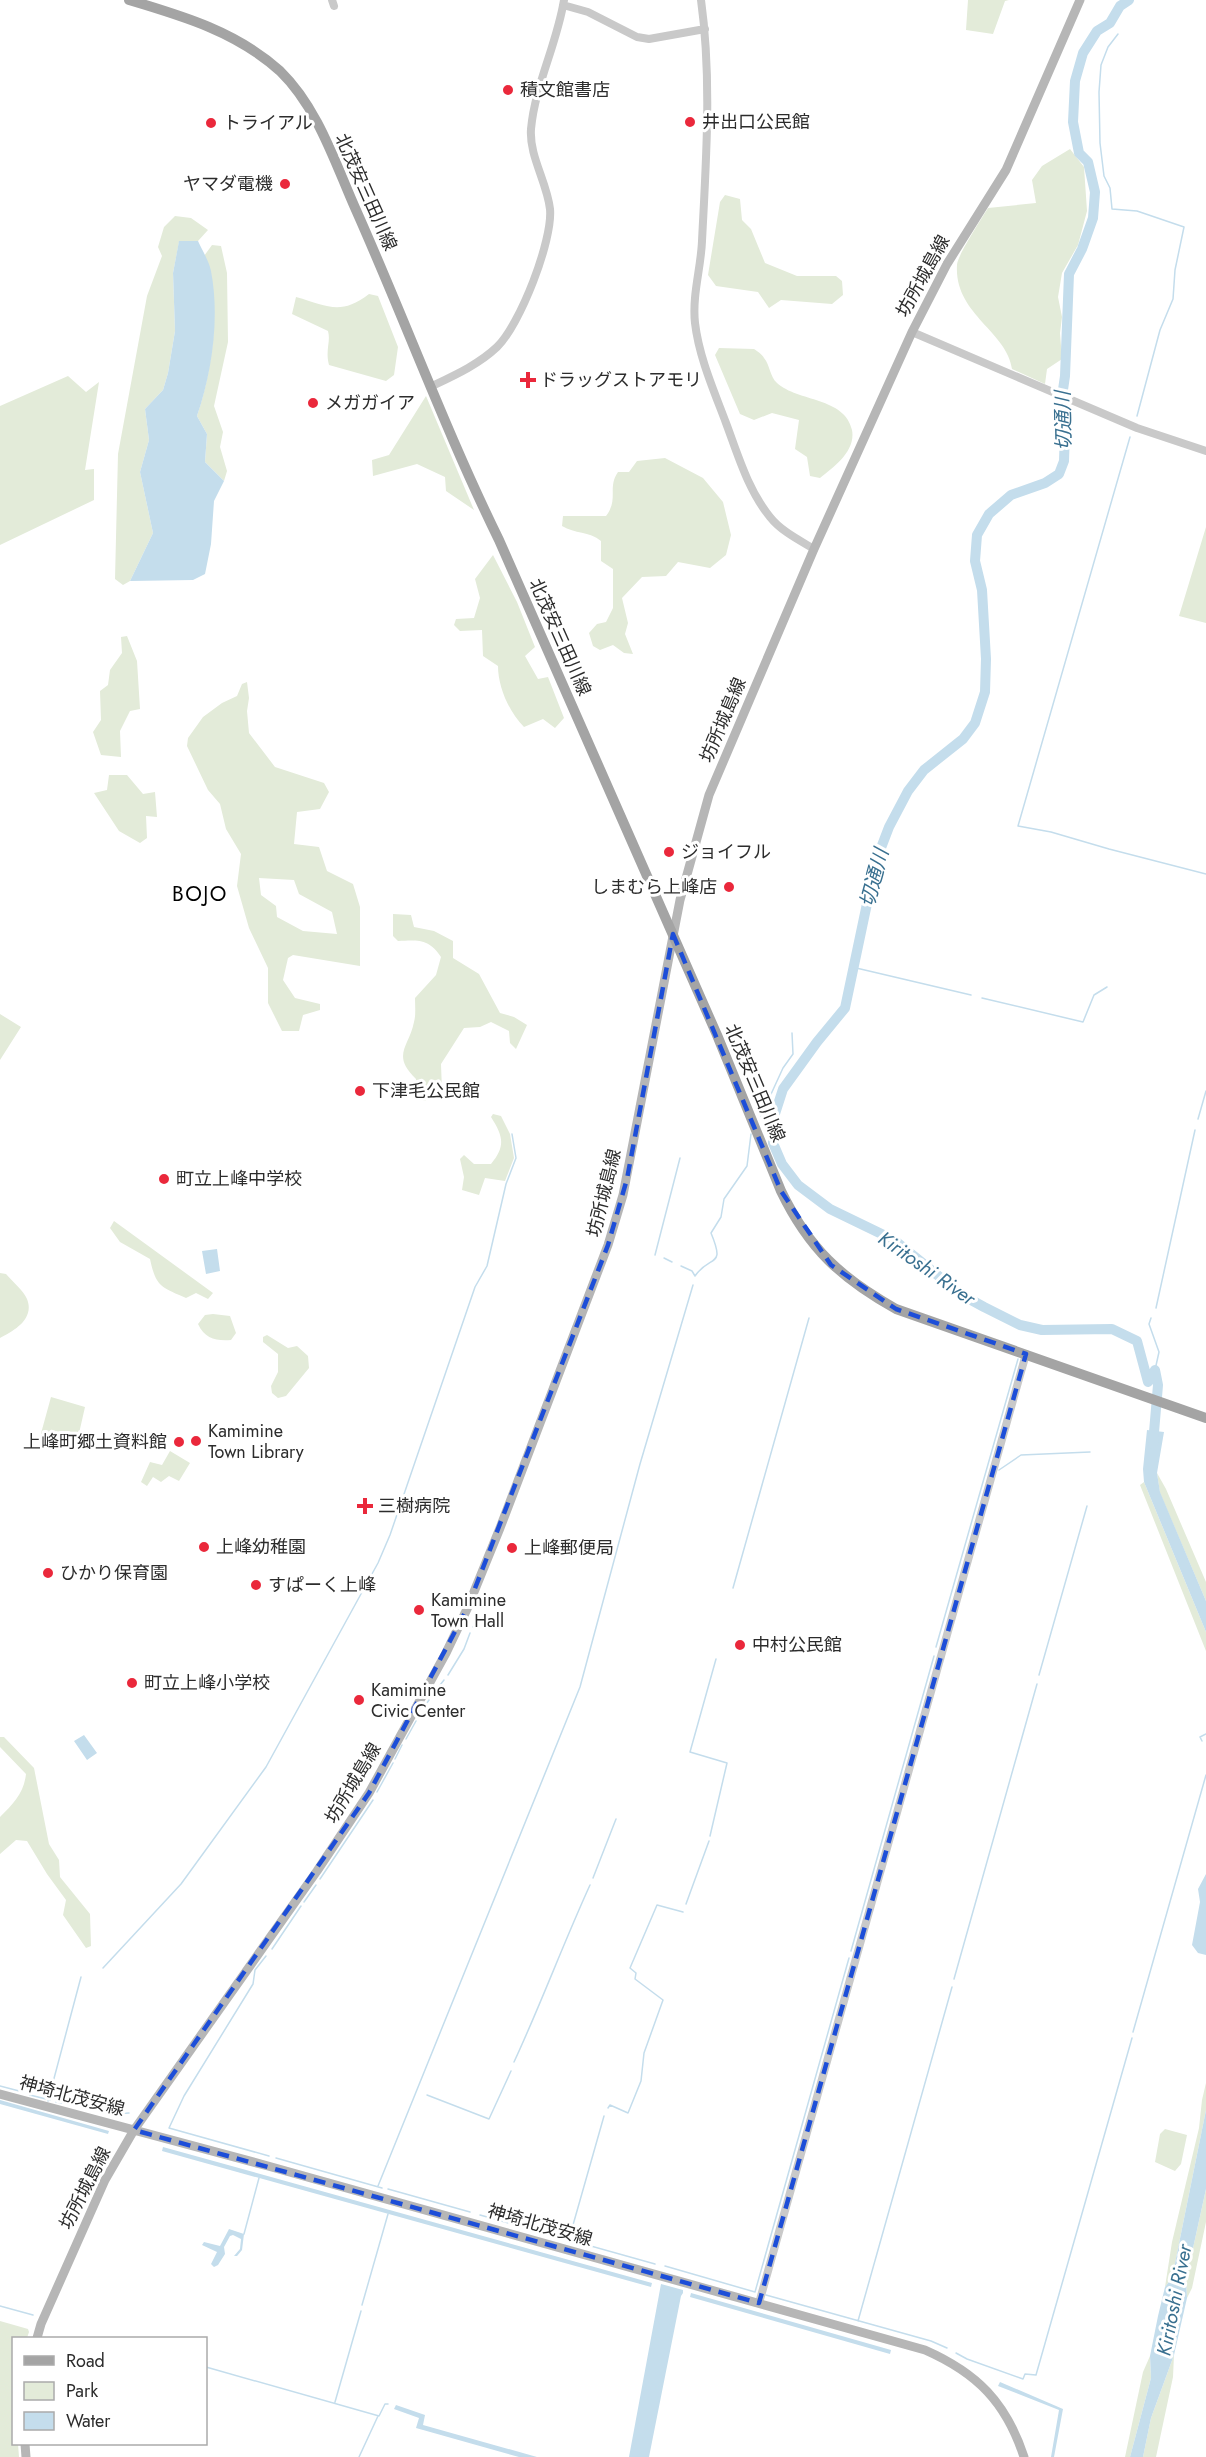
<svg xmlns="http://www.w3.org/2000/svg" width="1206" height="2457" font-family="Jost,'Noto Sans JP',sans-serif">
  <style>
    .green { fill: #e3ebd9; fill-rule: evenodd }
    .water { fill: #c4ddec }
    .lines { fill: none; stroke-linecap: round; stroke-linejoin: round }
    .stream { stroke: #c4ddec; stroke-width: 1.5 }
    .river { stroke: #c4ddec; stroke-width: 10 }
    .tertiary { stroke: #c9c9c9; stroke-width: 8 }
    .secondary { stroke: #b6b6b6; stroke-width: 9 }
    .primary { stroke: #a4a4a4; stroke-width: 10 }
    .marked { fill: none; stroke: #1d4ed8; stroke-width: 4.5; stroke-dasharray: 12 8; stroke-linejoin: round }
    .poi-dot { fill: #ea283b; stroke: #fff; stroke-width: 2 }
    .labels { text-anchor: middle; stroke-width: 6; stroke-linejoin: round; paint-order: stroke }
    .poi-label { font-size: 18px; fill: #2c2c2c; stroke: #fff; text-anchor: start }
    .street-label { font-size: 18px; fill: #2c2c2c; stroke: #fff }
    .water-label { font-size: 20px; font-style: italic; fill: #397090; stroke: #fff }
    .quarter-label { font-size: 21px; letter-spacing: 1.5px; fill: #000; stroke: #fff }
  </style>
  <rect width="100%" height="100%" fill="#fff"/>
  <!-- green -->
  <path class="green" d="M968,0H1009L1005,1L993,34L966,30Z
    M1070,149L1084,167L1087,211L1078,245L1062,273L1058,297L1062,317L1060,333L1062,359L1047,369L1045,384L1012,369C1007,331 954,314 957,265C957,256 982,218 988,208L1036,203L1032,180L1042,166Z
    M725,195L740,199L742,220L751,229L765,263L797,276H836L842,281L843,295L832,304L781,300L769,308L758,292L716,286L708,275L720,202Z
    M175,216L191,218L208,230L198,241L179,242L173,273L175,331L168,373L163,390L145,409L149,440L140,472L153,533L130,581L123,585L115,579L118,454L147,296L162,256L158,247L164,227Z
    M212,245L221,246L227,273L228,342L214,406L223,432L220,447L227,471L224,481L205,462L207,434L197,416C212,371 223,301 204,256Z
    M369,294L378,296L398,347L394,375L386,381L329,365C325,350 331,342 328,331L292,314L296,297C328,306 340,316 369,294Z
    M719,348L754,349C757,351 762,354 764,358C770,365 770,377 777,383C798,402 845,397 852,430C856,451 834,467 820,478L810,476L807,457L795,449L799,420L772,413L754,420L740,414L715,355Z
    M68,376L86,392L99,382L85,470L94,469V500L0,545V406Z
    M426,396L474,510L446,491L445,477L417,464L373,476L372,460L389,455Z
    M665,458L703,478L723,502L731,535L726,555L710,568L678,562L666,576L642,577L622,598L628,623L625,634L633,654L624,653L613,645L600,650L593,646L589,633L597,624L606,622L613,608V569L601,561V541C589,531 575,534 562,526L563,516H606C619,499 607,488 618,472H629L637,461Z
    M1206,527V623L1179,616Z
    M493,555L517,602L535,647L525,656L538,679L548,677L564,718L555,728L543,719L524,727C509,712 498,687 498,666L483,656L482,630L460,631L454,625L456,619L474,618L480,598L475,579Z
    M127,636L137,661L140,709L130,711L120,731L121,757L101,755L93,732L101,720L100,691L108,685L110,670L122,653L121,637Z
    M247,682L249,698L247,711L249,733L275,767L324,783L329,792L320,809L297,812L294,844L319,847L327,871L353,884L360,907V966L293,955L288,958L283,980L295,998L320,1004V1010L303,1015L299,1031H282L268,1003V968L249,928L237,886L241,854L226,829L220,804L208,790L187,746L188,738L203,717L222,703L237,696L242,684ZM259,878L294,880L299,894L332,912L337,934L303,931L277,917L276,906L261,895Z
    M109,775H127L143,794L155,792L157,817L146,816L147,838L140,843L119,831L94,793L107,790Z
    M393,914L411,915L414,927L434,931L453,941V958L479,974L500,1013L514,1017L527,1025L516,1049L510,1043L509,1031L491,1022L480,1027L464,1028L441,1064L442,1091L434,1098L423,1101L415,1094L416,1079C391,1055 409,1047 414,1022C416,1015 415,1006 415,998L436,975L441,957C429,939 419,940 398,941L393,936Z
    M0,1014L21,1027L0,1060Z
    M493,1114L501,1116L510,1134L514,1158L505,1181L485,1178L479,1195L462,1190L464,1177L460,1159L464,1155L474,1164H491C506,1146 503,1136 491,1117Z
    M114,1221L213,1293L208,1299L196,1293L186,1298C161,1287 156,1287 150,1259L120,1242L110,1228Z
    M0,1273L6,1274C12,1281 24,1291 27,1299C35,1319 14,1331 0,1338Z
    M213,1314L230,1316L236,1333L231,1340C216,1341 205,1339 198,1324L205,1315Z
    M267,1335L288,1348L297,1346L308,1356L309,1368L286,1396L278,1398L272,1393L271,1386L278,1372V1354L263,1342V1337Z
    M51,1397L85,1407L75,1451L40,1437Z
    M170,1451L190,1463L179,1481L169,1476L161,1482L153,1477L147,1486L141,1482L150,1462L162,1465Z
    M1157,1473L1166,1489L1206,1582V1601L1160,1493Z
    M1144,1482L1206,1632V1651L1140,1485Z
    M0,1737H4L34,1768L49,1844L59,1860L60,1877L90,1914L91,1946L86,1948L63,1915L66,1900L47,1874L27,1841L16,1840L0,1854V1817C13,1804 24,1793 26,1774L0,1747Z
    M1206,2083V2110L1172,2278L1165,2287L1172,2242L1199,2128L1202,2100Z
    M1165,2129L1187,2135L1181,2164L1175,2171L1155,2162L1160,2134Z
    M1206,2189V2222L1192,2288L1187,2298L1186,2280Z
    M0,2321L28,2329L29,2332L27,2338H14V2444H18L19,2457H0Z
    M1174,2355L1173,2377L1156,2457H1143L1151,2418Z
    M1150,2356L1151,2378L1130,2457H1125L1143,2372Z"/>
  <!-- water -->
  <path class="water" d="M179,241H198C202,250 209,261 211,271C220,318 212,372 197,416L207,434L205,462L224,481L214,501L211,544L205,574L193,580L130,581L153,533L140,472L149,440L145,409L163,390L168,373L175,331L173,273Z
    M217,1249L220,1271L206,1274L202,1251Z
    M1147,1430L1164,1432L1157,1473L1160,1492L1206,1601V1632L1144,1482L1143,1469Z
    M84,1735L97,1753L87,1760L74,1741Z
    M1206,1874V1955L1198,1953L1192,1945L1200,1902L1198,1889Z
    M0,2100L109,2131L108,2134L0,2104Z
    M1206,2110V2189L1186,2280L1187,2298L1174,2355L1151,2418L1143,2457H1130L1151,2378L1150,2356L1158,2316L1165,2287L1172,2278Z
    M163,2147L652,2283L651,2287L162,2151Z
    M229,2229L244,2234L242,2250L237,2256H234L240,2249L241,2239L233,2235L230,2236L224,2247L225,2254L218,2265L214,2267L211,2264L217,2252L202,2245L204,2242L220,2246Z
    M661,2284L683,2290V2293L681,2296L649,2457H629Z
    M691,2293L891,2350L890,2354L690,2297Z
    M1000,2382L1063,2409L1054,2457H1051L1059,2410L998,2386Z
    M396,2405L425,2415L423,2425L537,2457H519L416,2428L419,2418L394,2409Z"/>
  <g class="lines">
    <!-- stream -->
    <path class="stream" d="M1118,34L1108,47L1101,65L1099,92L1100,143L1104,176L1110,188L1112,209L1137,211L1184,227L1175,270L1173,299L1160,330L1137,416
      M1130,437L1018,826L1051,832L1109,849L1206,874
      M852,967L971,995
      M982,998L1083,1022L1094,995L1107,987
      M761,1116L783,1068L793,1054L792,1033
      M1198,1119L1206,1091
      M655,1255L680,1158
      M664,1258L672,1262
      M681,1266L692,1271L695,1276C710,1254 726,1269 711,1233L721,1217L724,1199L747,1166L751,1134
      M1156,1308L1195,1130
      M1151,1318L1149,1324L1159,1352L1155,1370
      M999,1470L1021,1455L1090,1452
      M733,1588L809,1318
      M473,1627L479,1618
      M936,1647L1018,1359
      M448,1675L464,1649L470,1633
      M1039,1675L1087,1506
      M433,1694L444,1680
      M424,1707L429,1700
      M406,1739L416,1721
      M1202,1741L1200,1737L1206,1734
      M395,1759L402,1745
      M377,1792L393,1763
      M710,1836L727,1763L690,1752L716,1659
      M593,1878L616,1819
      M320,1879L373,1800
      M304,1902L316,1885
      M686,1904L709,1841
      M272,1949L301,1906
      M851,1951L934,1656
      M266,1956L255,1970L253,1984L184,2096L169,2128L269,2156
      M103,1968L181,1884L266,1767L378,1563L390,1535L475,1287L487,1266L506,1184L516,1158L512,1134
      M954,1979L1037,1684
      M1133,2032L1206,1775
      M514,2062C541,2004 563,1944 590,1885
      M0,2086L23,2092
      M30,2095L50,2100
      M427,2095L489,2119L511,2071
      M48,2101L81,1977
      M70,2101L103,2110
      M56,2102L62,2103
      M608,2108L610,2105L628,2113L641,2081L644,2053L663,2000L635,1979L636,1973L630,1968L657,1905L683,1912
      M116,2114L129,2113
      M276,2158L382,2188
      M378,2186L580,1687L640,1464L693,1285
      M388,2189L470,2212
      M480,2215L655,2264
      M244,2234L259,2178
      M569,2239L604,2116
      M665,2266L755,2292L849,1958
      M766,2295L931,2341L947,2348
      M362,2305L388,2214
      M0,2306L33,2315
      M858,2321L952,1987
      M956,2353L967,2359L1023,2379L1025,2374L1036,2375L1132,2038
      M206,2367L379,2416L385,2404H388
      M335,2402L361,2311
      M359,2457L378,2416"/>
    <!-- river -->
    <path class="river" d="M1129,0L1120,6L1110,23L1097,31L1083,53L1075,81L1073,122L1079,153L1088,162L1095,192L1093,218L1082,249L1069,274L1065,376L1060,410L1065,431L1064,461L1059,474L1045,483L1011,495L989,514L977,535L975,561L982,590L986,659L985,692L975,723L963,739L924,770L908,791L889,827L876,861L845,1008L817,1042L783,1089L773,1120V1143L782,1164L798,1185L830,1209L894,1240L962,1295L984,1307L1020,1325L1042,1330L1112,1329L1137,1341L1148,1382L1155,1370L1158,1385L1153,1444"/>
    <!-- tertiary -->
    <path class="tertiary" d="M332,0L334,6
      M701,0C712,79 706,162 702,241C701,268 692,295 695,323C699,357 714,391 726,423C738,455 748,490 770,517C781,531 799,540 814,549
      M563,5L588,12L637,37L649,39L705,29
      M912,332L1137,428L1206,451
      M430,387C453,376 478,365 497,347C520,325 553,240 550,209C547,182 529,156 531,129C535,85 557,44 564,0
      M759,2303L1026,1354"/>
    <!-- secondary -->
    <path class="secondary" d="M0,2094L268,2166L925,2350C977,2373 1006,2402 1024,2457
      M37,2338L41,2324L105,2180L134,2130L317,1871L369,1793L446,1653L467,1609L500,1528L608,1245L623,1195L680,900L709,795L814,549L912,332L947,264L1006,170L1080,0
      M25,2444L26,2457"/>
    <!-- primary -->
    <path class="primary" d="M129,0C183,16 237,32 280,71C318,108 335,163 356,210C405,320 446,432 499,540L717,1035L781,1191C809,1249 841,1278 896,1309L1206,1418"/>
  </g>
  <!-- marked area -->
  <path class="marked" d="M673,934L781,1191L831,1265L896,1309L1026,1354L759,2303L134,2130L369,1793L467,1609L608,1245L627,1179Z"/>
  <!-- markers -->
  <g class="poi-dot">
    <circle cx="508" cy="90" r="6"/>
    <circle cx="690" cy="122" r="6"/>
    <circle cx="211" cy="123" r="6"/>
    <circle cx="285" cy="184" r="6"/>
    <path d="M525 371h6v6h6v6h-6v6h-6v-6h-6v-6h6z"/>
    <circle cx="313" cy="403" r="6"/>
    <circle cx="669" cy="852" r="6"/>
    <circle cx="729" cy="887" r="6"/>
    <circle cx="360" cy="1091" r="6"/>
    <circle cx="164" cy="1179" r="6"/>
    <circle cx="196" cy="1441" r="6"/>
    <circle cx="179" cy="1442" r="6"/>
    <path d="M362 1497h6v6h6v6h-6v6h-6v-6h-6v-6h6z"/>
    <circle cx="204" cy="1547" r="6"/>
    <circle cx="512" cy="1548" r="6"/>
    <circle cx="48" cy="1573" r="6"/>
    <circle cx="256" cy="1585" r="6"/>
    <circle cx="419" cy="1610" r="6"/>
    <circle cx="740" cy="1645" r="6"/>
    <circle cx="132" cy="1683" r="6"/>
    <circle cx="359" cy="1700" r="6"/>
  </g>
  <g class="labels">
    <!-- poi labels -->
    <g class="poi-label">
      <text x="520" y="96">積文館書店</text>
      <text x="702" y="128">井出口公民館</text>
      <text x="223" y="129">トライアル</text>
      <text x="273" y="190" text-anchor="end">ヤマダ電機</text>
      <text x="540" y="386">ドラッグストアモリ</text>
      <text x="325" y="409">メガガイア</text>
      <text x="681" y="858">ジョイフル</text>
      <text x="717" y="893" text-anchor="end">しまむら上峰店</text>
      <text x="372" y="1097">下津毛公民館</text>
      <text x="176" y="1185">町立上峰中学校</text>
      <text x="208" y="1437">Kamimine<tspan x="208" dy="21">Town Library</tspan></text>
      <text x="167" y="1448" text-anchor="end">上峰町郷土資料館</text>
      <text x="378" y="1512">三樹病院</text>
      <text x="216" y="1553">上峰幼稚園</text>
      <text x="524" y="1554">上峰郵便局</text>
      <text x="60" y="1579">ひかり保育園</text>
      <text x="268" y="1591">すぱーく上峰</text>
      <text x="431" y="1606">Kamimine<tspan x="431" dy="21">Town Hall</tspan></text>
      <text x="752" y="1651">中村公民館</text>
      <text x="144" y="1689">町立上峰小学校</text>
      <text x="371" y="1696">Kamimine<tspan x="371" dy="21">Civic Center</tspan></text>
    </g>
    <!-- street labels -->
    <g class="street-label">
      <text transform="translate(366 192) rotate(66)" y="6">北茂安三田川線</text>
      <text transform="translate(923 276) rotate(-61)" y="6">坊所城島線</text>
      <text transform="translate(560 637) rotate(66)" y="6">北茂安三田川線</text>
      <text transform="translate(723 720) rotate(-67)" y="6">坊所城島線</text>
      <text transform="translate(755 1083) rotate(67)" y="6">北茂安三田川線</text>
      <text transform="translate(604 1193) rotate(-76)" y="6">坊所城島線</text>
      <text transform="translate(353 1783) rotate(-59)" y="6">坊所城島線</text>
      <text transform="translate(72 2096) rotate(15)" y="6">神埼北茂安線</text>
      <text transform="translate(85 2188) rotate(-63)" y="6">坊所城島線</text>
      <text transform="translate(540 2225) rotate(16)" y="6">神埼北茂安線</text>
    </g>
    <!-- water labels -->
    <g class="water-label">
      <text transform="translate(1063 421) rotate(-91)" y="7">切通川</text>
      <text transform="translate(874 878) rotate(-75)" y="7">切通川</text>
      <text transform="translate(927 1268) rotate(35)" y="7">Kiritoshi River</text>
      <text transform="translate(1174 2300) rotate(-79)" y="7">Kiritoshi River</text>
    </g>
    <!-- quarter labels -->
    <g class="quarter-label">
      <text x="200" y="901">BOJO</text>
    </g>
  </g>
  <!-- legend -->
  <rect x="12" y="2337" width="195" height="108" fill="#ffffff" stroke="#ababab" stroke-width="1.5"/>
  <rect x="24" y="2356" width="30" height="9" fill="#a4a4a4" stroke="#ababab" stroke-width="1.5"/>
  <text x="66" y="2367" font-size="18" fill="#2c2c2c">Road</text>
  <rect x="24" y="2382" width="30" height="18" fill="#e3ebd9" stroke="#ababab" stroke-width="1.5"/>
  <text x="66" y="2397" font-size="18" fill="#2c2c2c">Park</text>
  <rect x="24" y="2412" width="30" height="18" fill="#c4ddec" stroke="#ababab" stroke-width="1.5"/>
  <text x="66" y="2427" font-size="18" fill="#2c2c2c">Water</text>
</svg>
